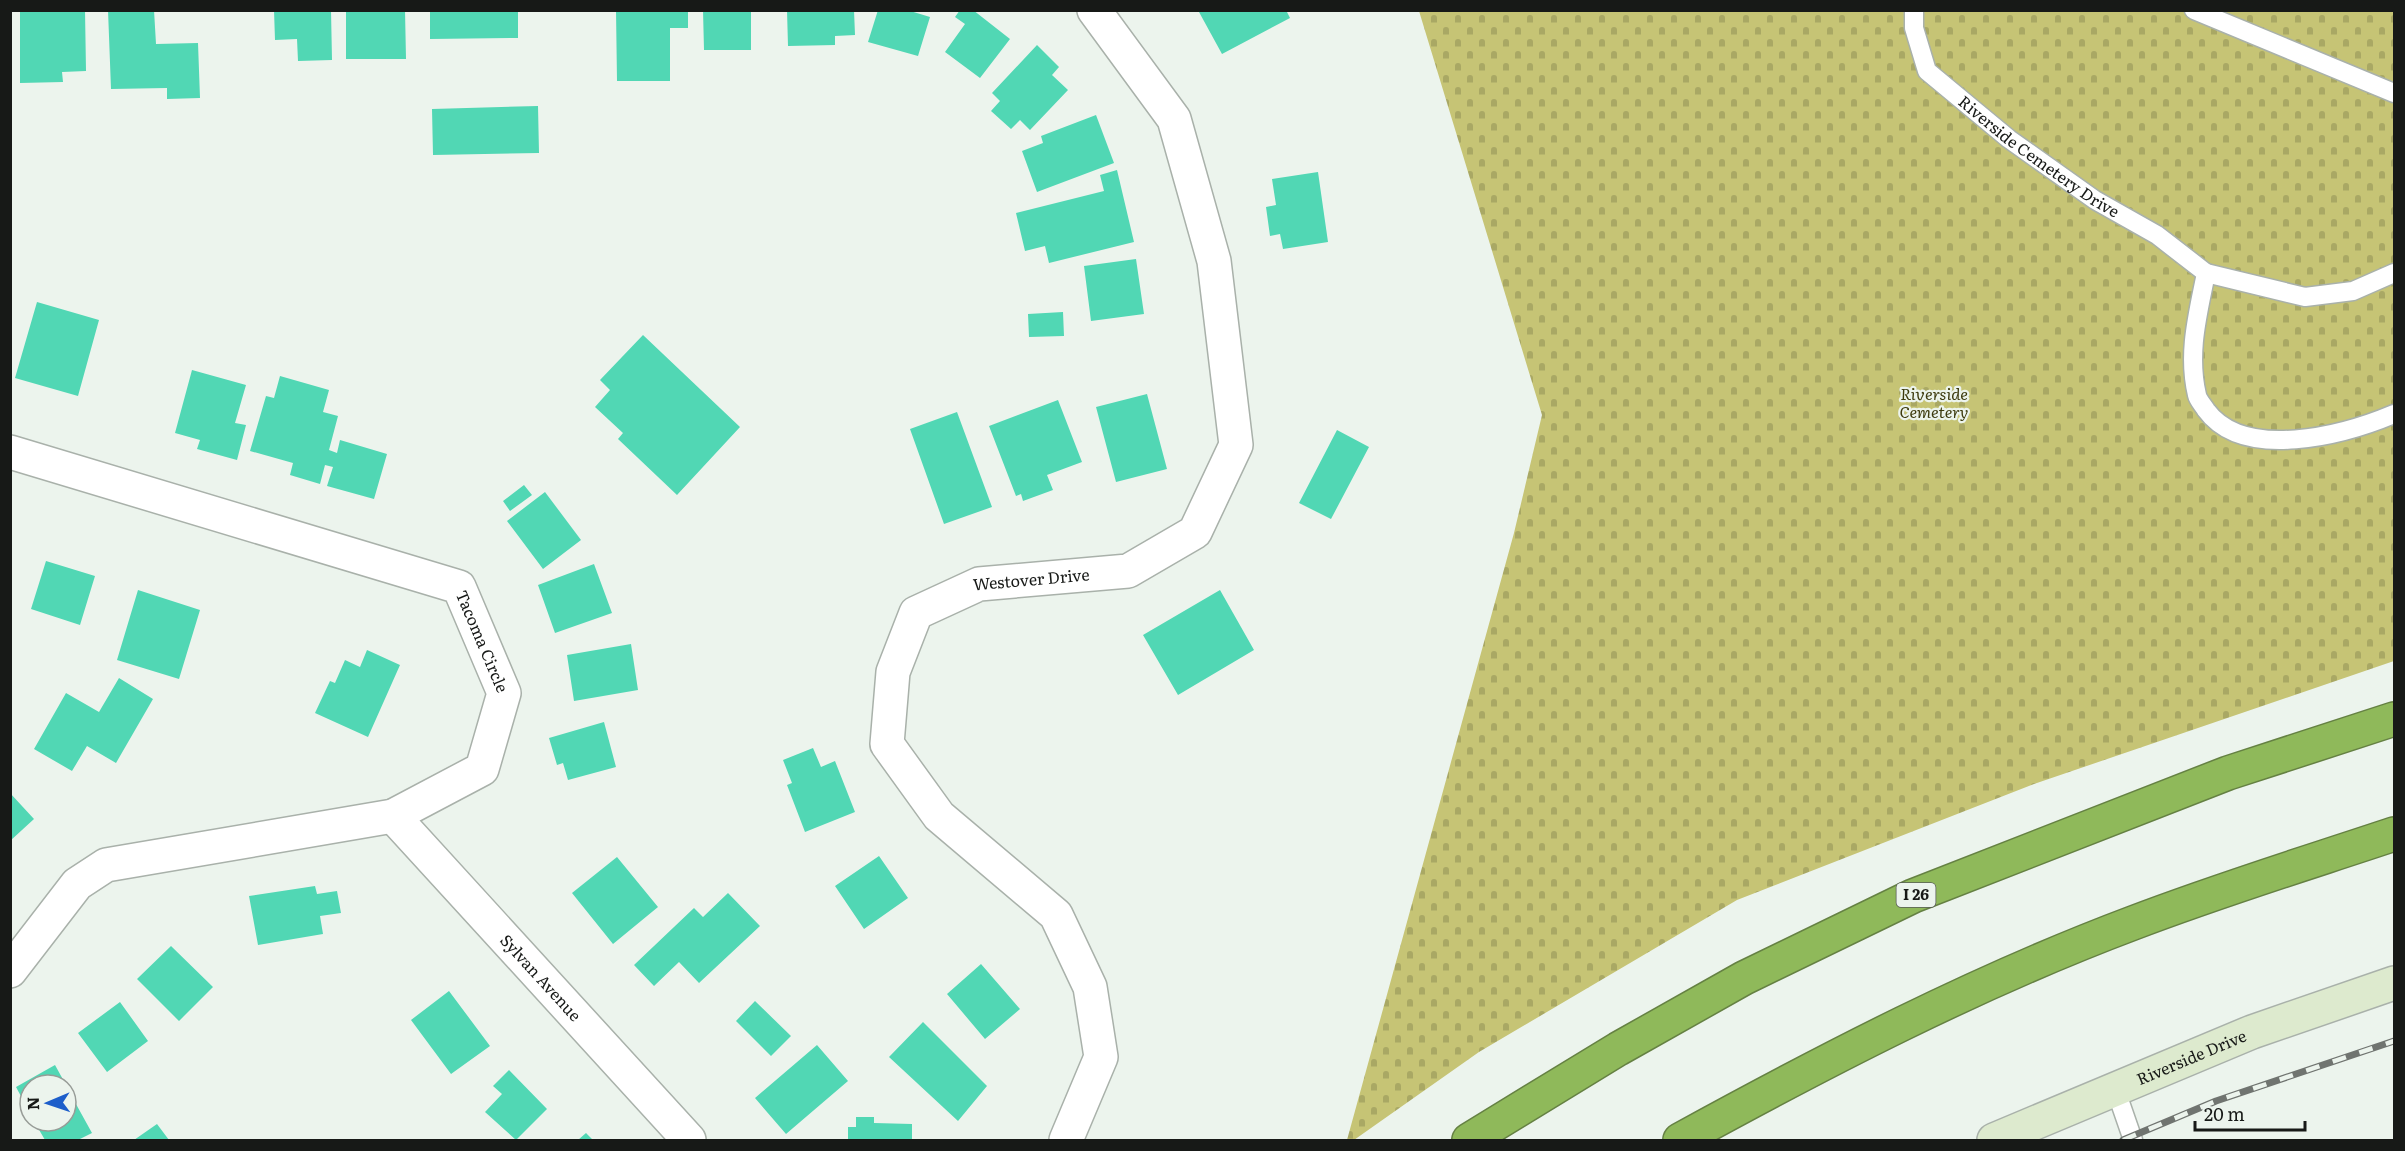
<svg xmlns="http://www.w3.org/2000/svg" width="2405" height="1151" font-family="Literata,serif">
  <style>
    .cemetery { fill: url(#cemetery-stones) }
    .building { fill: #51d7b4 }
    .lines { fill: none; stroke-linecap: round; stroke-linejoin: round }
    .lane-casing { stroke: #a9b1aa; stroke-width: 21 }
    .street-casing { stroke: #a9b1aa; stroke-width: 36 }
    .secondary-casing { stroke: #a9b1aa; stroke-width: 36 }
    .highway-casing { stroke: #658143; stroke-width: 36 }
    .lane { stroke: #fff; stroke-width: 18 }
    .street { stroke: #fff; stroke-width: 33 }
    .secondary { stroke: #ddeace; stroke-width: 33 }
    .highway { stroke: #8fb95a; stroke-width: 33 }
    .rail-casing { stroke: #707470; stroke-width: 7 }
    .rail { stroke: #ecf4ed; stroke-width: 4.5; stroke-dasharray: 14; stroke-linecap: butt }
    .labels { text-anchor: middle; stroke-width: 4.5; stroke-linejoin: round; paint-order: stroke }
    .shield { fill: #ecf4ed; stroke: #575b57; stroke-width: 1.5 }
    .shield-label { font-size: 15px; font-weight: bold; fill: #171917 }
    .street-label { font-size: 16px; fill: #171917; stroke: #ecf4ed }
    .park-label { font-size: 16px; font-style: italic; fill: #3c3a0d; stroke: #ecf4ed }
  </style>
  <defs>
    <pattern id="cemetery-stones" width="16" height="16" patternUnits="userSpaceOnUse" patternTransform="scale(1.5)"><rect width="16" height="16" fill="#c6c475"/><path d="M2 7V4a2 2 0 0 1 4 0v3zM10 15v-3a2 2 0 0 1 4 0v3z" fill="#a9a864"/></pattern>
  </defs>
  <rect width="100%" height="100%" fill="#ecf4ed"/>
  <!-- cemetery -->
  <path class="cemetery" d="M1419,11H2394V661L2034,784L1737,900L1479,1052L1354,1140H1347L1514,533L1542,415Z"/>
  <!-- building -->
  <path class="building" d="M20,10H85L86,71L62,72L63,82L20,83Z
    M108,10H154L156,44L198,43L200,98L167,99V88L111,89Z
    M274,10H331L332,60L298,61L297,39L275,40Z
    M346,10H405L406,59H346Z
    M430,10H518V38L430,39Z
    M616,10H688V28H670V81H617Z
    M703,10H751V50H704Z
    M787,10H854L855,35L835,36V45L788,46Z
    M878,10H907L930,17L918,56L868,42Z
    M960,10H973L1010,39L980,78L945,52L965,24L955,17Z
    M1201,10H1286L1290,18L1222,54L1199,12Z
    M1037,45L1059,67L1052,75L1068,90L1030,130L1020,120L1011,129L991,111L1000,101L992,93Z
    M538,106L539,153L433,155L432,109Z
    M1096,115L1114,163L1037,192L1022,151L1043,143L1041,136Z
    M1117,170L1134,242L1049,263L1045,246L1025,251L1016,213L1104,191L1100,175Z
    M1318,172L1328,242L1283,249L1280,234L1270,236L1266,207L1276,205L1272,179Z
    M1136,259L1144,314L1091,321L1084,266Z
    M37,302L99,320L78,396L15,378Z
    M1063,312L1064,336L1029,337L1028,314Z
    M643,335L740,427L677,495L618,439L623,433L595,407L610,390L600,380Z
    M192,370L246,385L235,423L246,425L237,460L197,449L200,440L175,433Z
    M280,376L329,390L323,412L338,416L329,450L337,453L340,440L387,454L374,499L327,486L333,467L325,465L320,484L290,475L293,463L250,451L266,396L274,398Z
    M1147,394L1167,469L1116,482L1096,407Z
    M1058,400L1082,462L1047,475L1053,490L1023,501L1021,494L1016,496L989,426Z
    M957,412L992,507L944,524L910,429Z
    M1337,430L1369,447L1331,519L1299,503Z
    M524,485L532,495L510,511L503,501Z
    M545,492L581,540L543,569L507,521Z
    M46,561L95,576L80,625L31,609Z
    M594,564L612,613L555,633L538,585Z
    M138,590L200,610L179,679L117,660Z
    M1220,590L1254,650L1178,695L1143,635Z
    M631,644L638,690L574,701L567,655Z
    M367,650L400,665L368,737L315,713L330,681L335,683L345,660L360,667Z
    M119,678L153,699L116,763L87,746L72,771L34,749L66,693L99,712Z
    M604,722L616,767L568,780L563,763L557,765L549,738Z
    M813,748L821,767L835,761L855,812L805,832L787,785L792,783L783,760Z
    M10,793L34,819L10,841Z
    M879,856L908,898L864,929L835,886Z
    M617,857L658,907L613,944L572,893Z
    M315,886L317,894L337,891L341,913L320,916L323,934L258,945L249,896Z
    M728,893L760,926L699,983L679,962L654,986L634,965L694,908L703,917Z
    M171,946L213,987L179,1021L137,979Z
    M981,964L1020,1009L985,1039L947,994Z
    M449,991L490,1046L451,1074L411,1020Z
    M755,1001L791,1036L771,1056L736,1021Z
    M120,1002L148,1041L107,1072L78,1033Z
    M923,1022L987,1086L958,1121L889,1057Z
    M817,1045L848,1081L786,1134L755,1098Z
    M55,1065L66,1085H30V1113L16,1087Z
    M509,1070L547,1109L516,1140L485,1112L502,1094L493,1086Z
    M66,1086L92,1133L78,1140H45L34,1121H66Z
    M856,1117H874V1123L912,1124V1140H848V1127H856Z
    M157,1124L169,1140H134Z
    M586,1133L593,1140H578Z"/>
  <g class="lines">
    <defs>
      <g id="lane">
        <path id="s1" d="M1914,10V28L1927,71L2009,139L2095,200L2157,235L2206,273C2198,314 2187,353 2197,395C2198,400 2203,405 2206,410C2244,462 2344,435 2394,414"/>
        <path d="M2194,10L2394,93"/>
        <path d="M2206,273L2305,297L2353,291L2394,273"/>
        <path d="M2115,1088L2133,1140"/>
      </g>
      <g id="street">
        <path id="s2" d="M10,452L459,587L504,693L482,769L393,816L106,865L77,884L10,971"/>
        <path id="s3" d="M393,816L689,1140"/>
        <path id="s4" d="M1066,1140L1101,1057L1090,987L1056,915L939,816L887,744L893,672L916,613L979,584L1128,571L1195,532L1236,445L1214,261L1174,119L1094,10"/>
      </g>
      <g id="secondary">
        <path id="s5" d="M1994,1140L2252,1032L2394,983"/>
      </g>
      <path id="highway" d="M1469,1140L1618,1049L1744,978L1913,896L2228,773L2394,719
        M1680,1140C1826,1060 1976,982 2133,923C2219,890 2307,863 2394,834"/>
    </defs>
    <!-- lane casing -->
    <use href="#lane" class="lane-casing"/>
    <!-- street casing -->
    <use href="#street" class="street-casing"/>
    <!-- secondary casing -->
    <use href="#secondary" class="secondary-casing"/>
    <!-- highway casing -->
    <use href="#highway" class="highway-casing"/>
    <!-- lane -->
    <use href="#lane" class="lane"/>
    <!-- street -->
    <use href="#street" class="street"/>
    <!-- secondary -->
    <use href="#secondary" class="secondary"/>
    <!-- highway -->
    <use href="#highway" class="highway"/>
    <defs>
      <path id="rail" d="M2123,1140L2216,1101L2394,1041"/>
    </defs>
    <!-- rail casing -->
    <use href="#rail" class="rail-casing"/>
    <!-- rail -->
    <use href="#rail" class="rail"/>
  </g>
  <g class="labels">
    <!-- shield labels -->
    <rect class="shield" x="1896.5" y="883" width="39" height="24" rx="4.5"/>
    <g class="shield-label">
      <text x="1916" y="900">I 26</text>
    </g>
    <!-- street labels -->
    <g class="street-label">
      <text dy="6" stroke="none"><textPath href="#s1" startOffset="204">Riverside Cemetery Drive</textPath></text>
      <text dy="6" stroke="none"><textPath href="#s4" startOffset="740">Westover Drive</textPath></text>
      <text dy="6" stroke="none"><textPath href="#s2" startOffset="528">Tacoma Circle</textPath></text>
      <text dy="6" stroke="none"><textPath href="#s3" startOffset="219">Sylvan Avenue</textPath></text>
      <text dy="6" stroke="none"><textPath href="#s5" startOffset="214">Riverside Drive</textPath></text>
    </g>
    <!-- park labels -->
    <g class="park-label">
      <text x="1934" y="400">Riverside<tspan x="1934" dy="18">Cemetery</tspan></text>
    </g>
  </g>
  <!-- border -->
  <rect width="2405" height="1151" fill="none" stroke="#171917" stroke-width="24"/>
  <!-- north arrow -->
  <g transform="translate(48 1103) rotate(268)"><circle r="28" fill="#ecf4ed" stroke="#979c97" stroke-width="1.5"/>
  <path d="M0-4.5L10 22L0 15L-10 22Z" fill="#1d5eca"/>
  <text y="-9" font-size="16" font-weight="bold" text-anchor="middle" fill="#171917">N</text>
  </g>
  <!-- scale -->
  <path d="M2195 1121v9h110v-9" fill="none" stroke="#171917" stroke-width="3"/>
  <text x="2204" y="1121" font-size="18" fill="#171917" stroke="#ecf4ed" stroke-width="4.5" paint-order="stroke">20 m</text>
</svg>
